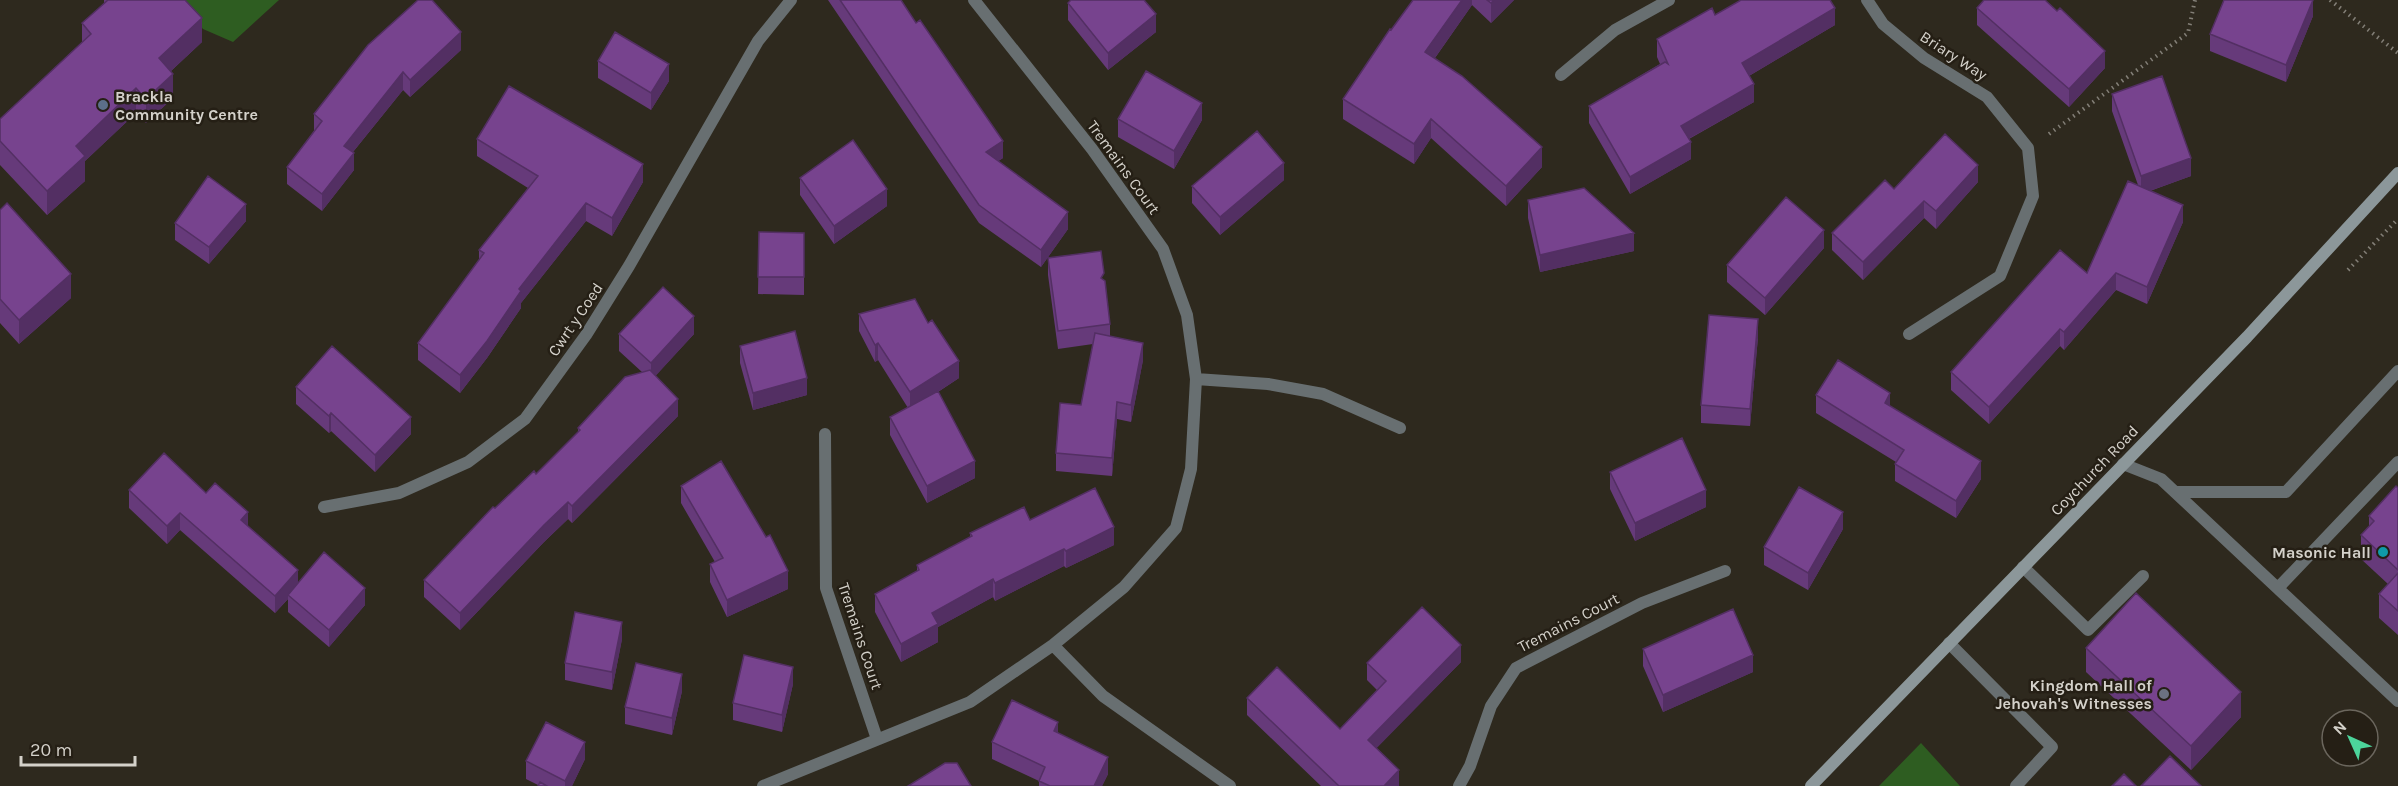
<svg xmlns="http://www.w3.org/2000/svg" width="2398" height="786" font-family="Karla,sans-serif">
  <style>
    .green { fill: #2e5d21 }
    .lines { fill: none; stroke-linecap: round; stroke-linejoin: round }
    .path { stroke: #837f77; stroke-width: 4; stroke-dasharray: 1.5 4.5; stroke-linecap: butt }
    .lane { stroke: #686f71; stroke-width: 12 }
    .street { stroke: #686f71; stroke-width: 12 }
    .secondary { stroke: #8c979a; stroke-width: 12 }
    .wall { fill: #663a7a }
    .shaded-wall { fill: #532f63 }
    .building { fill: #77438e; stroke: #532f63; stroke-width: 1.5 }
    .service-dot { fill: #5c6f8a; stroke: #251f15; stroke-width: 2 }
    .culture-dot { fill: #0f9aa8; stroke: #251f15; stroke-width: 2 }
    .worship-dot { fill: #6b7280; stroke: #251f15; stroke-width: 2 }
    .labels { text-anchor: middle; stroke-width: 5; stroke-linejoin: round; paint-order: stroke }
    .street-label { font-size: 16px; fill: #d4d1ca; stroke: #251f15 }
    .poi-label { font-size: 16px; font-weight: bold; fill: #d4d1ca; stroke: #251f15; text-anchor: end }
  </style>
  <rect width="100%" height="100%" fill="#2e291e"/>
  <!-- green -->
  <path class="green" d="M177,0H279L233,42L203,29Z
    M1921,743L1960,786H1879Z"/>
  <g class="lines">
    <!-- path -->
    <path class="path" d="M2330,0L2398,53
      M2049,134L2188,33L2195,0
      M2348,270L2398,219"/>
    <!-- lane -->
    <path class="lane" d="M2123,464L2161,479L2398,701
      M2175,492H2286L2398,371
      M2023,567L2088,630L2143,576
      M2278,588L2398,462
      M1949,643L2052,747L2016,786"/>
    <!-- street -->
    <path class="street" d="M1867,0L1883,24L1924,58L1987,97L2028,148L2033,196L2000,276L1909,334
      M1561,75L1615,30L1669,0
      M1196,379L1268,384L1323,394L1400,428
      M825,434L826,588L877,739
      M324,507L399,493L468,462L525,419L586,335L629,266L758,41L791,0
      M1053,645L1103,696L1230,786
      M763,786L970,702L1053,645L1124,587L1176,528L1191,469L1196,379L1187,315L1163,249L1092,149L974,0
      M1459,786L1470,766L1491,706L1516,668L1642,603L1725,571"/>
    <!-- secondary -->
    <path class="secondary" d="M1811,786L2247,337L2398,173"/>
  </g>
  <!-- wall -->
  <path class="wall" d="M104,0H185L202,42L171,71L173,98L146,123L136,113L85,161V181L47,215L0,165V119L82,42V23L104,4Z
    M828,0H901L1003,158L998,161L1068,229L1041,267L979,223Z
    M1413,0H1514L1491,23L1472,5L1435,58L1542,167L1506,206L1431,138L1414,164L1343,119V99Z
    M2313,0V16L2286,82L2210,51V34Z
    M1068,3L1156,32L1108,70L1068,20Z
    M1977,8L2105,68L2069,107L1977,25Z
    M1715,15L1835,25L1749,76L1754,102L1689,139L1691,159L1630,194L1589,123V106L1660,64L1657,57V39Z
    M368,45L461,50L410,97L403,90L353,152L354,170L322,211L287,184V167L314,131V114Z
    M598,61L669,81L651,110L598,78Z
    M2112,94L2191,176L2150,191L2183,222L2147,304L2116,290L2064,350L2060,346L1989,424L1951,390V372L2087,273L2138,185L2112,111Z
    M1118,119L1202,120L1174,169L1118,137Z
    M477,139L643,182L612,236L586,221L521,303V308L487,358L460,393L418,360V343L479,260V250L528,188L477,156Z
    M800,178L887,206L834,244L800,195Z
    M1284,180L1220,235L1192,203V186Z
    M1978,182L1936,229L1924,218L1863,280L1832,250V233L1894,189Z
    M1528,200L1634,251L1540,272L1528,218Z
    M0,210L71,298L19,344L0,323Z
    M246,221L209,264L175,240V223Z
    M759,232L804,233V295L758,294Z
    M1824,248L1765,315L1727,282V265Z
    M1048,258L1104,280L1110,324V336L1143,360L1131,422L1117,419L1112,476L1056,471V453L1081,405L1093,344L1058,349L1048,275Z
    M859,314L928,323L959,378L938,392L975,478L927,503L890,435V417L908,408L878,360L875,362L859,331Z
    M619,334H694L655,376L678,416L572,523L568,519L544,542L460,630L424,597V580L495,508L536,474L578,432V428L642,372L619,351Z
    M1758,337L1750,426L1701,423V405Z
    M740,346L807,395L753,410L740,363Z
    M296,387L411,434L375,472L331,431L329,433L296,404Z
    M1816,395L1890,406L1981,479L1956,518L1895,481V464L1896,462L1816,413Z
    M1610,472L1706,507L1635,541L1610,489Z
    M681,486L766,537L788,589L727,617L710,582V564L715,562L681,503Z
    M2398,488V635L2379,618V594L2388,584L2361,559V535L2369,527V516Z
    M129,490L206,493L248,526L298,583L365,605L329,647L288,612V599L275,613L180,530L167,544L129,508Z
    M1030,520L1114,545L1066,568L1064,566L995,601L993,597L938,627V642L901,662L875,612V594L917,571V565L970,537V533Z
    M1843,529L1808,590L1764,565V547Z
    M622,639L612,690L565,680V663Z
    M2086,648L2241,717L2191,770L2086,672Z
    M1643,649L1753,672L1663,712L1643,666Z
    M1461,662L1376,748L1399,786H1321L1247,715V698L1340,729L1377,690L1367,680V663Z
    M793,684L782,732L733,720V703Z
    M682,691L672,735L625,724V707Z
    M1058,733L1108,774L1102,786H1039V781L992,759V742Z
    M585,759L572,786H538V785L526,779V761Z"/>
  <!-- shaded-wall -->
  <path class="shaded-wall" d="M1462,0H1472V5L1425,72V52Z
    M1494,0H1514L1491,23V3Z
    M2313,0V16L2286,82V65Z
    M1835,8V25L1742,80V63Z
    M1156,14V32L1108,70V53Z
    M202,18V42L159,82V58Z
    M461,32V50L410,97V80Z
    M2105,51V68L2069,107V89Z
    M669,64V81L651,110V93Z
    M403,72V90L344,163V146Z
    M173,74V98L146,123V99Z
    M1754,84V102L1681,143V126Z
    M136,88V113L85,161V181L47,215V191L76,146Z
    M1202,103V120L1174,169V151Z
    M1431,119V138L1414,164V144Z
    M1003,141V158L986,170V152Z
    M1691,142V159L1630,194V177Z
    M1542,147V167L1506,206V186Z
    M354,153V170L322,211V194Z
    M2191,158V176L2141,194V176Z
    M1284,163V180L1220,235V217Z
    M643,164V182L612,236V218Z
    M1978,165V182L1936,229V211Z
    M887,189V206L834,244V226Z
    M1924,201V218L1863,280V262Z
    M586,203V221L521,303V308L487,358L460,393V375L519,289Z
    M246,204V221L209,264V247Z
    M2183,205V222L2147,304V287Z
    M1068,212V229L1041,267V250Z
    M1824,230V248L1765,315V298Z
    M1634,233V251L1540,272V255Z
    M2116,273V290L2064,350V332Z
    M71,274V298L19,344V320Z
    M694,316V334L651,381V363Z
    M1758,319V337L1750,426V409Z
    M2060,329V346L1989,424V407Z
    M878,343V360L875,362V345Z
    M1143,343V360L1131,422V405Z
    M959,361V378L910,410V392Z
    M807,378V395L753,410V393Z
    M1890,393V410L1885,403Z
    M678,399V416L572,523V506Z
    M1117,402V419L1112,476V458Z
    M331,413V431L329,433V416Z
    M411,417V434L375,472V455Z
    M975,461V478L927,503V486Z
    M1981,461V479L1956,518V501Z
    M1706,490V507L1635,541V523Z
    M568,502V519L544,542L460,630V613L544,525Z
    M248,512V530L241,520Z
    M1843,512V529L1808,590V573Z
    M180,513V530L167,544V526Z
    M1114,527V545L1066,568V551Z
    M1064,549V566L995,601V583Z
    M298,570V588L288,595V599L275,613V596Z
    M788,571V589L727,617V600Z
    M993,579V597L938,627V642L901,662V644L932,613Z
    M365,588V605L329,647V630Z
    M622,622V639L612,690V672Z
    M1461,645V662L1368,757V740Z
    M1753,655V672L1663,712V695Z
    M793,667V684L782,732V715Z
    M682,674V691L672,735V718Z
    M2241,692V717L2191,770V746Z
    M1058,722V739L1054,731Z
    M585,742V759L572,786H565V781Z
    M1108,757V774L1102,786H1094Z
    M1399,770V786H1384Z"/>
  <!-- building -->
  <path class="building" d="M108,0H185L202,18L159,58L173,74L146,99L136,88L76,146L85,156L47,191L0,141V119L91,34L82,23Z
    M418,0H432L461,32L410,80L403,72L344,146L354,153L322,194L287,167L322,121L314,114L368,45Z
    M840,0H901L916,23L920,20L1003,141L986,152L1068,212L1041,250L979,205Z
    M1071,0H1144L1156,14L1108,53L1068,3Z
    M1413,0H1462L1425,52L1462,76L1542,147L1506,186L1431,119L1414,144L1343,99L1390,29L1391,30Z
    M1487,0H1494L1491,3Z
    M1741,0H1830L1835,8L1742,63L1754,84L1681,126L1691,142L1630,177L1589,106L1665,62L1668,64L1657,39L1712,8L1715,15Z
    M1984,0H2045L2057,11L2060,8L2105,51L2069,89L1977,8Z
    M2224,0H2313L2286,65L2210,34Z
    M615,32L669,64L651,93L598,61Z
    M1146,71L1202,103L1174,151L1118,119Z
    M2162,76L2191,158L2141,176L2112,94Z
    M509,86L643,164L612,218L586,203L519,289L521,291L487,341L460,375L418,343L484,253L479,250L538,176L477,139Z
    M1257,131L1284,163L1220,217L1192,186Z
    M1945,134L1978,165L1936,211L1924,201L1863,262L1832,233L1885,180L1894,189Z
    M853,140L887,189L834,226L800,178Z
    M208,176L246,204L209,247L175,223Z
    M2128,181L2183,205L2147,287L2116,273L2064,332L2060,329L1989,407L1951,372L2060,250L2087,273Z
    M1584,188L1634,233L1540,255L1528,200Z
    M1786,197L1824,230L1765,298L1727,265Z
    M7,203L71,274L19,320L0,299V210Z
    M759,232L804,233V277H758Z
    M1101,251L1104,273L1101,278L1105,281L1110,324L1058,331L1048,258Z
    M663,287L694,316L651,363L619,334Z
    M915,299L928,323L932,320L959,361L910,392L878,343L875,345L859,314Z
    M1709,315L1758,319L1750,409L1701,405Z
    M795,331L807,378L753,393L740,346Z
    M1095,333L1143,343L1131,405L1117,402L1112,458L1056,453L1060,403L1081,405Z
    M332,346L411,417L375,455L331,413L329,416L296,387Z
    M1838,360L1890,393L1885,403L1981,461L1956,501L1895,464L1904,450L1816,395Z
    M650,370L678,399L572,506L568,502L544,525L460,613L424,580L493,507L495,508L534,471L536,474L580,430L578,428L625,377Z
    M938,391L975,461L927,486L890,417Z
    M1682,438L1706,490L1635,523L1610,472Z
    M164,453L206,493L215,483L248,512L241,520L298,570L275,596L180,513L167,526L129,490Z
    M721,461L766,537L770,535L788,571L727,600L710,564L723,558L681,486Z
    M2396,486L2398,488V570L2361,535L2374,521L2369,516Z
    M1799,487L1843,512L1808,573L1764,547Z
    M1095,488L1114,527L1066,551L1064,549L995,583L993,579L932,613L938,624L901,644L875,594L919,570L917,565L972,536L970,533L1024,507L1030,520Z
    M324,552L365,588L329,630L288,595Z
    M2398,573V611L2379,594Z
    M2136,593L2241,692L2191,746L2086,648Z
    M1422,607L1461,645L1368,740L1399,770L1384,786H1339L1247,698L1277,667L1340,729L1386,681L1367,663Z
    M1733,609L1753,655L1663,695L1643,649Z
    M575,612L622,622L612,672L565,663Z
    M744,655L793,667L782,715L733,703Z
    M636,663L682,674L672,718L625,707Z
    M1012,700L1058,722L1054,731L1108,757L1094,786H1050L1039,781L1045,767L992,742Z
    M546,722L585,742L565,781L526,761Z
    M2170,756L2201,786H2141Z
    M945,763H957L971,786H908Z
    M2124,774L2136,786H2112Z
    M540,782L547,786H538Z"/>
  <!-- markers -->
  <circle class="service-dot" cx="103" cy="105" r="6"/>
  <circle class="culture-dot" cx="2383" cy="552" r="6"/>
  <circle class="worship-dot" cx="2164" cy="694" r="6"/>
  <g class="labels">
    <!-- street labels -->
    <g class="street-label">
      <text transform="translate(1954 55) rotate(33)" y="6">Briary Way</text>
      <text transform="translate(1124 167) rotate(54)" y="6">Tremains Court</text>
      <text transform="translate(575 319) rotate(-56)" y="6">Cwrt y Coed</text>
      <text transform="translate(2094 470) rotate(-46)" y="6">Coychurch Road</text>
      <text transform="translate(1568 622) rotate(-27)" y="6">Tremains Court</text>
      <text transform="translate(861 636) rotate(72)" y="6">Tremains Court</text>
    </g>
    <!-- poi labels -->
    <g class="poi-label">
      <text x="115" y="102" text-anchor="start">Brackla<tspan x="115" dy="18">Community Centre</tspan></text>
      <text x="2371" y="558">Masonic Hall</text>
      <text x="2152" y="691">Kingdom Hall of<tspan x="2152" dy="18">Jehovah's Witnesses</tspan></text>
    </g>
  </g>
  <!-- north arrow -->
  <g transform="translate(2350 738) rotate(315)"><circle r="28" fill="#251f15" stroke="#6b665d" stroke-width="1.5"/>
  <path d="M0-4.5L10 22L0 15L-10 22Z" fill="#4cd49b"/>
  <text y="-9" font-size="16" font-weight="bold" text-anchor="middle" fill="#d4d1ca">N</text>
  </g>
  <!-- scale -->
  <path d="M21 756v9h114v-9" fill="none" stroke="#d4d1ca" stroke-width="3"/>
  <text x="30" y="756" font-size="18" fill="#d4d1ca" stroke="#251f15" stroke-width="4.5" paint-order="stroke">20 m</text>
</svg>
